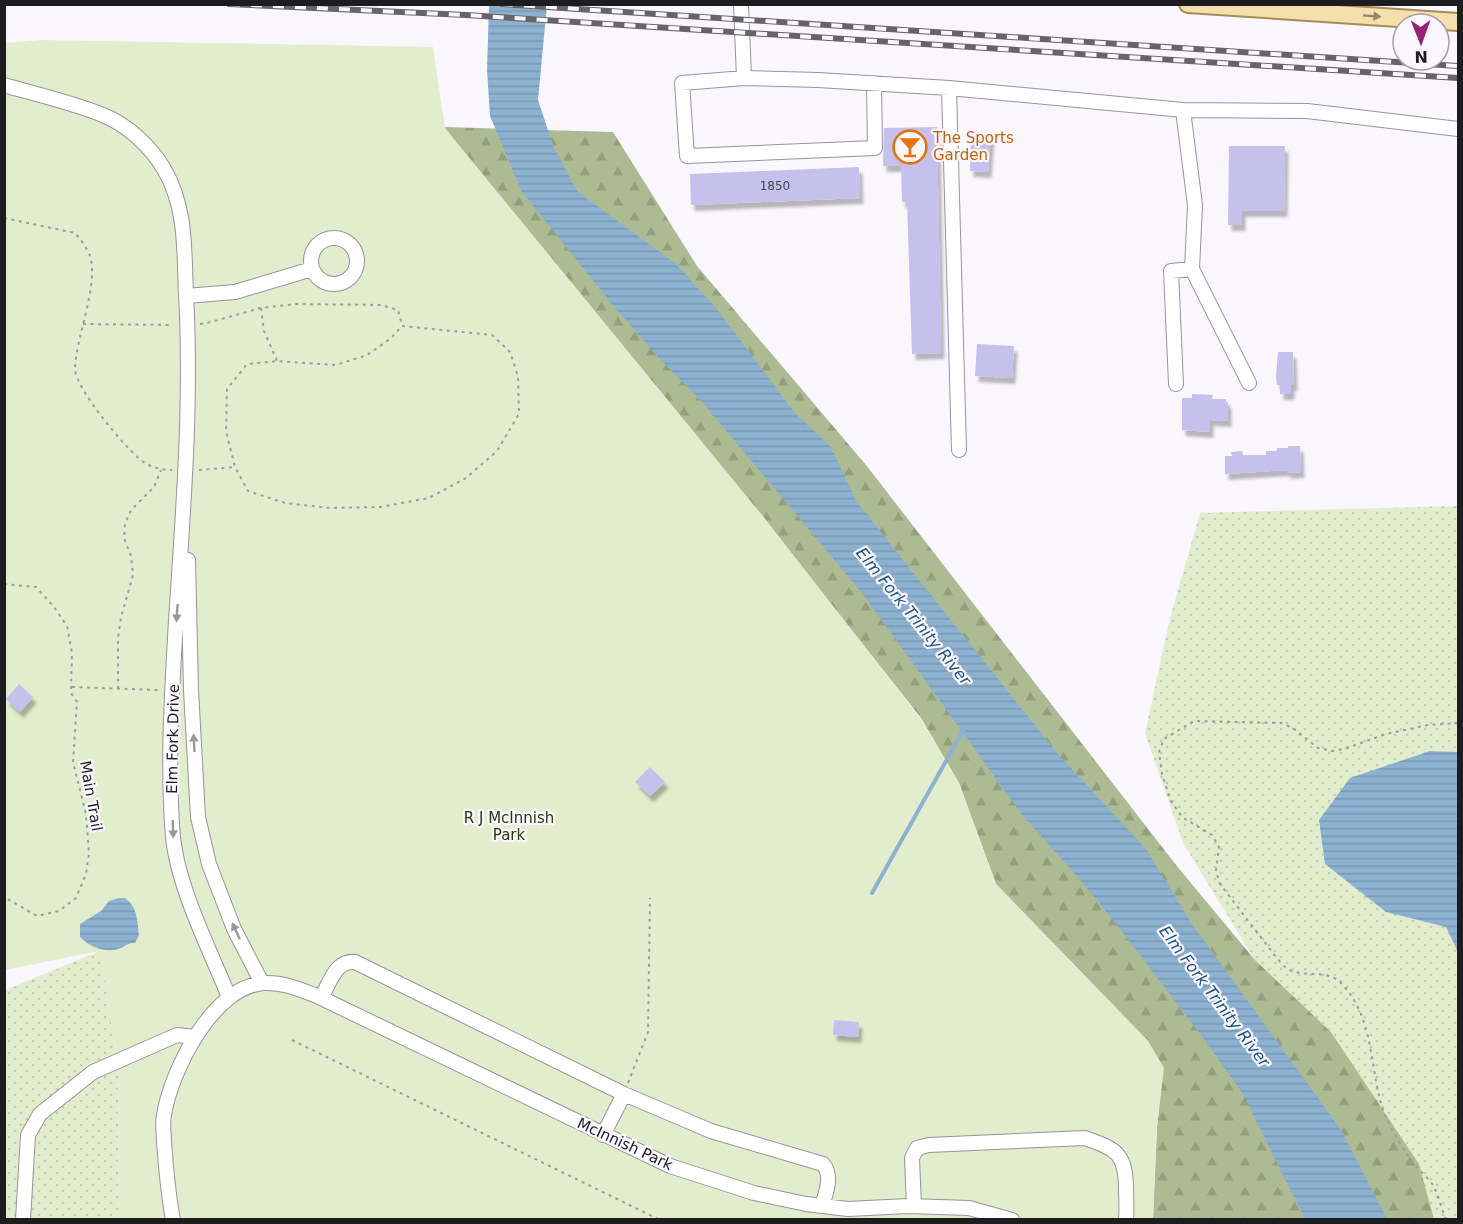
<svg xmlns="http://www.w3.org/2000/svg" width="1463" height="1224" font-family="'DejaVu Sans',sans-serif">
  <style>
    .grass { fill: url(#grass-dots) }
    .forest { fill: url(#forest-firs) }
    .green { fill: #e2edce }
    .water { fill: url(#water-rules) }
    .lines { fill: none; stroke-linecap: round; stroke-linejoin: round }
    .stream { stroke: #8db2d1; stroke-width: 4 }
    .building { fill: #c6c1ec; filter: url(#shadow) }
    .minor-casing { stroke: #97939a; stroke-width: 16 }
    .major-casing { stroke: #a48c58; stroke-width: 20 }
    .path { stroke: #9d9ba1; stroke-width: 2; stroke-dasharray: 3 4.5; stroke-linecap: butt }
    .minor { stroke: #fff; stroke-width: 14 }
    .major { stroke: #f4dfad; stroke-width: 16 }
    .rail-casing { stroke: #666468; stroke-width: 6 }
    .rail { stroke: #faf6fe; stroke-width: 4; stroke-dasharray: 11; stroke-linecap: butt }
    .oneway { fill: #93876d }
    .oneway2 { fill: #99999a }
    .labels { text-anchor: middle; stroke-width: 4.5; stroke-linejoin: round; paint-order: stroke }
    .number-label { font-size: 12px; fill: #474552 }
    .food-label { font-size: 15px; fill: #c56008; stroke: #faf6fe; text-anchor: start }
    .street-label { font-size: 15px; fill: #1d1c1f; stroke: #faf6fe }
    .park-label { font-size: 15px; fill: #2b3808; stroke: #faf6fe }
    .water-label { font-size: 16px; font-style: italic; fill: #19537c; stroke: #faf6fe }
  </style>
  <defs>
    <pattern id="grass-dots" width="8" height="8" patternUnits="userSpaceOnUse" patternTransform="scale(1.5)"><rect width="8" height="8" fill="#e2edce"/><path d="M2 2h.1M6 6h.1" fill="none" stroke="#c1cbb0" stroke-width="1.8" stroke-linecap="round"/></pattern>
    <pattern id="forest-firs" width="22" height="20" patternUnits="userSpaceOnUse" patternTransform="scale(1.5)"><rect width="22" height="20" fill="#acbb92"/><path d="M5 1l3.5 6h-7zM16 11l3.5 6h-7z" fill="#94a07d"/></pattern>
    <pattern id="water-rules" width="6" height="5" patternUnits="userSpaceOnUse" patternTransform="scale(1.5)"><rect width="6" height="5" fill="#8db2d1"/><path d="M0 2.5h6" fill="none" stroke="#7998b3"/></pattern>
    <filter id="shadow"><feDropShadow dx="3.5" dy="6" stdDeviation="1.5" flood-color="#0004"/></filter>
  </defs>
  <rect width="100%" height="100%" fill="#faf6fe"/>
  <!-- grass -->
  <path class="grass" d="M1458,506V1219H1434L1419,1164L1331,1032L1255,960L1183,843L1145,733L1170,618L1200,513Z
    M100,951L118,1063L119,1219L5,1220V990Z"/>
  <!-- forest -->
  <path class="forest" d="M445,127L613,132L697,266L866,465L1176,865L1255,960L1331,1032L1419,1164L1434,1219H1153L1157,1127L1163,1068L1148,1041L996,884L959,783L921,718L765,520L227,332Z"/>
  <!-- green -->
  <path class="green" d="M40,40L433,47L445,128L766,520L920,718L959,783L996,884L1148,1041L1164,1068L1157,1127L1153,1219H119L118,1063L100,951L5,970V43Z"/>
  <!-- water -->
  <path class="water" d="M489,5H547L538,100L554,148L578,192L676,264L716,308L795,413L831,447L856,501L1058,754L1146,849L1192,924L1341,1130L1387,1219H1305L1243,1094L1204,1039L1117,925L1076,875L1023,816L862,593L703,403L658,357L611,303L522,192L490,116L487,70Z
    M1430,751L1458,752V952L1446,927L1386,912L1325,864L1319,820L1350,778Z
    M119,898H125C138,908 137,920 139,935L135,943C128,943 127,945 121,948C106,954 90,947 80,937V924L101,911L109,901Z"/>
  <g class="lines">
    <!-- stream -->
    <path class="stream" d="M872,893L964,729"/>
  </g>
  <!-- building -->
  <path class="building" d="M937,127L941,353L912,354L907,202H902L901,166H883L884,128Z
    M971,133L991,135L988,172L970,171Z
    M1229,146H1285L1284,211H1242V225H1228Z
    M859,167L860,198L691,205L690,174Z
    M977,344L1014,346L1012,378L975,376Z
    M1278,352H1293L1294,385H1291V394H1280V385H1277L1276,377Z
    M1192,394L1213,395L1212,399H1226V402H1228V421L1210,420V432L1182,430V398H1192Z
    M1288,446H1300L1301,472L1287,473V470L1225,474V456H1232L1231,452L1242,451L1243,455H1266V451H1277V448H1288Z
    M19,684L33,697L20,712L6,699Z
    M650,767L665,782L650,796L635,782Z
    M834,1020L859,1022L858,1037L833,1035Z"/>
  <g class="lines">
    <defs>
      <path id="minor" d="M741,4L744,78
        M874,83L875,148L687,156L682,83L744,78L818,80L949,88L959,450
        M4,85C35,94 74,103 103,115C128,125 151,147 164,169C187,208 184,252 186,295C192,403 183,512 176,620C172,691 167,765 173,837C178,888 210,950 229,997
        M949,88L1183,110L1195,205L1192,269L1249,383
        M1183,110L1307,111L1458,129
        M311 261a23 23 0 1 1 46 0a23 23 0 1 1-46 0Z
        M186,296L235,292L312,269
        M1176,384L1171,271L1192,269
        M188,560L191,690L198,817L209,864L234,929L262,983
        M321,998C330,983 335,960 355,962L624,1094
        M603,1135L624,1094L711,1131L823,1164C833,1176 826,1192 822,1206
        M914,1206L912,1158L917,1148L929,1145L1085,1138C1116,1149 1125,1153 1126,1186C1126,1197 1127,1209 1126,1220
        M23,1220L28,1135L40,1114L93,1072L177,1035L195,1037
        M173,1220C168,1194 166,1168 164,1142C164,1133 162,1123 164,1115C171,1071 213,986 264,983C283,982 299,989 317,996L670,1166L754,1193L806,1204L848,1209L908,1206L969,1208L1012,1220"/>
      <path id="major" d="M1188,4L1458,22"/>
    </defs>
    <!-- minor casing -->
    <use href="#minor" class="minor-casing"/>
    <!-- major casing -->
    <use href="#major" class="major-casing"/>
    <!-- path -->
    <path class="path" d="M4,218L75,233C81,240 89,250 91,260C97,289 76,338 75,369C75,388 126,449 142,461C150,467 162,470 172,470
      M261,308L264,331L277,361
      M83,324L173,325
      M200,324L207,323L261,308L296,304L381,305L398,310L402,325
      M402,326L492,335L510,352L518,376L519,414L497,451L466,478L429,498L380,507L330,508L285,503L248,491L235,467L226,431L227,389L247,364L277,361L336,365L367,355L390,339Z
      M199,470L235,467
      M4,584L36,587L54,607L67,626L72,653L71,693L77,702L73,762L86,814L89,853L86,874L76,898L59,911L37,916L4,897
      M72,687L158,690
      M118,689V639L121,617L133,575L131,556L124,538L125,524L131,510L154,487L161,470
      M292,1040L660,1220
      M628,1083L648,1032L650,898
      M1446,1220C1441,1208 1439,1196 1433,1185C1429,1179 1423,1174 1418,1168C1402,1149 1386,1123 1380,1100C1370,1060 1372,1015 1341,983C1325,967 1302,980 1285,967C1282,965 1279,960 1276,957L1220,884L1216,871L1219,847L1212,835L1182,817L1171,801L1162,774L1159,752L1164,739L1194,721L1281,723L1293,728L1318,748L1333,751L1347,748L1386,734L1428,725L1458,723"/>
    <!-- minor -->
    <use href="#minor" class="minor"/>
    <!-- major -->
    <use href="#major" class="major"/>
    <defs>
      <path id="rail" d="M229,4L466,15L1458,78
        M502,4L1458,66"/>
    </defs>
    <!-- rail casing -->
    <use href="#rail" class="rail-casing"/>
    <!-- rail -->
    <use href="#rail" class="rail"/>
  </g>
  <!-- one-way arrows -->
  <defs><path id="oneway-solid" d="M-6-.8H1V-3.2L6.5 0L1 3.2V.8H-6Z" transform="scale(1.5)"/></defs>
  <use class="oneway" href="#oneway-solid" transform="translate(1372 16) rotate(4)"/>
  <g class="oneway2">
    <use href="#oneway-solid" transform="translate(177 613) rotate(94)"/>
    <use href="#oneway-solid" transform="translate(194 743) rotate(-93)"/>
    <use href="#oneway-solid" transform="translate(173 829) rotate(88)"/>
    <use href="#oneway-solid" transform="translate(236 931) rotate(-115)"/>
  </g>
  <!-- icons -->
  <defs>
    <symbol id="bar-ring" viewBox="-11 -11 22 22"><circle r="9.5" fill="#faf6fe" stroke="#e8710a" stroke-width="1.5"/><path d="M-6-5H6L.8 .8V4.5H3.5V6h-7V4.5H-.8V.8Z" fill="#e8710a"/></symbol>
  </defs>
  <g fill-rule="evenodd">
    <use href="#bar-ring" x="891" y="128" width="38" height="38"/>
  </g>
  <g class="labels">
    <!-- number labels -->
    <g class="number-label">
      <text x="775" y="190">1850</text>
    </g>
    <!-- food labels -->
    <g class="food-label">
      <text x="933" y="143">The Sports<tspan x="933" dy="17">Garden</tspan></text>
    </g>
    <!-- street labels -->
    <g class="street-label">
      <text transform="translate(173 739) rotate(-89)" y="5">Elm Fork Drive</text>
      <text transform="translate(91 796) rotate(80)" y="5">Main Trail</text>
      <text transform="translate(625 1144) rotate(25)" y="5">McInnish Park</text>
    </g>
    <!-- park labels -->
    <g class="park-label">
      <text x="509" y="823">R J McInnish<tspan x="509" dy="17">Park</tspan></text>
    </g>
    <!-- water labels -->
    <g class="water-label">
      <text transform="translate(914 616) rotate(51)" y="6">Elm Fork Trinity River</text>
      <text transform="translate(1215 996) rotate(53)" y="6">Elm Fork Trinity River</text>
    </g>
  </g>
  <!-- border -->
  <rect width="1463" height="1224" fill="none" stroke="#1d1c1f" stroke-width="12"/>
  <!-- north arrow -->
  <g transform="translate(1421 42) rotate(179)"><circle r="28" fill="#faf6fe" stroke="#a29fa5" stroke-width="1.5"/>
  <path d="M0-4.5L10 22L0 15L-10 22Z" fill="#991f79"/>
  <text y="-9" font-size="16" font-weight="bold" text-anchor="middle" fill="#1d1c1f">N</text>
  </g>
</svg>
